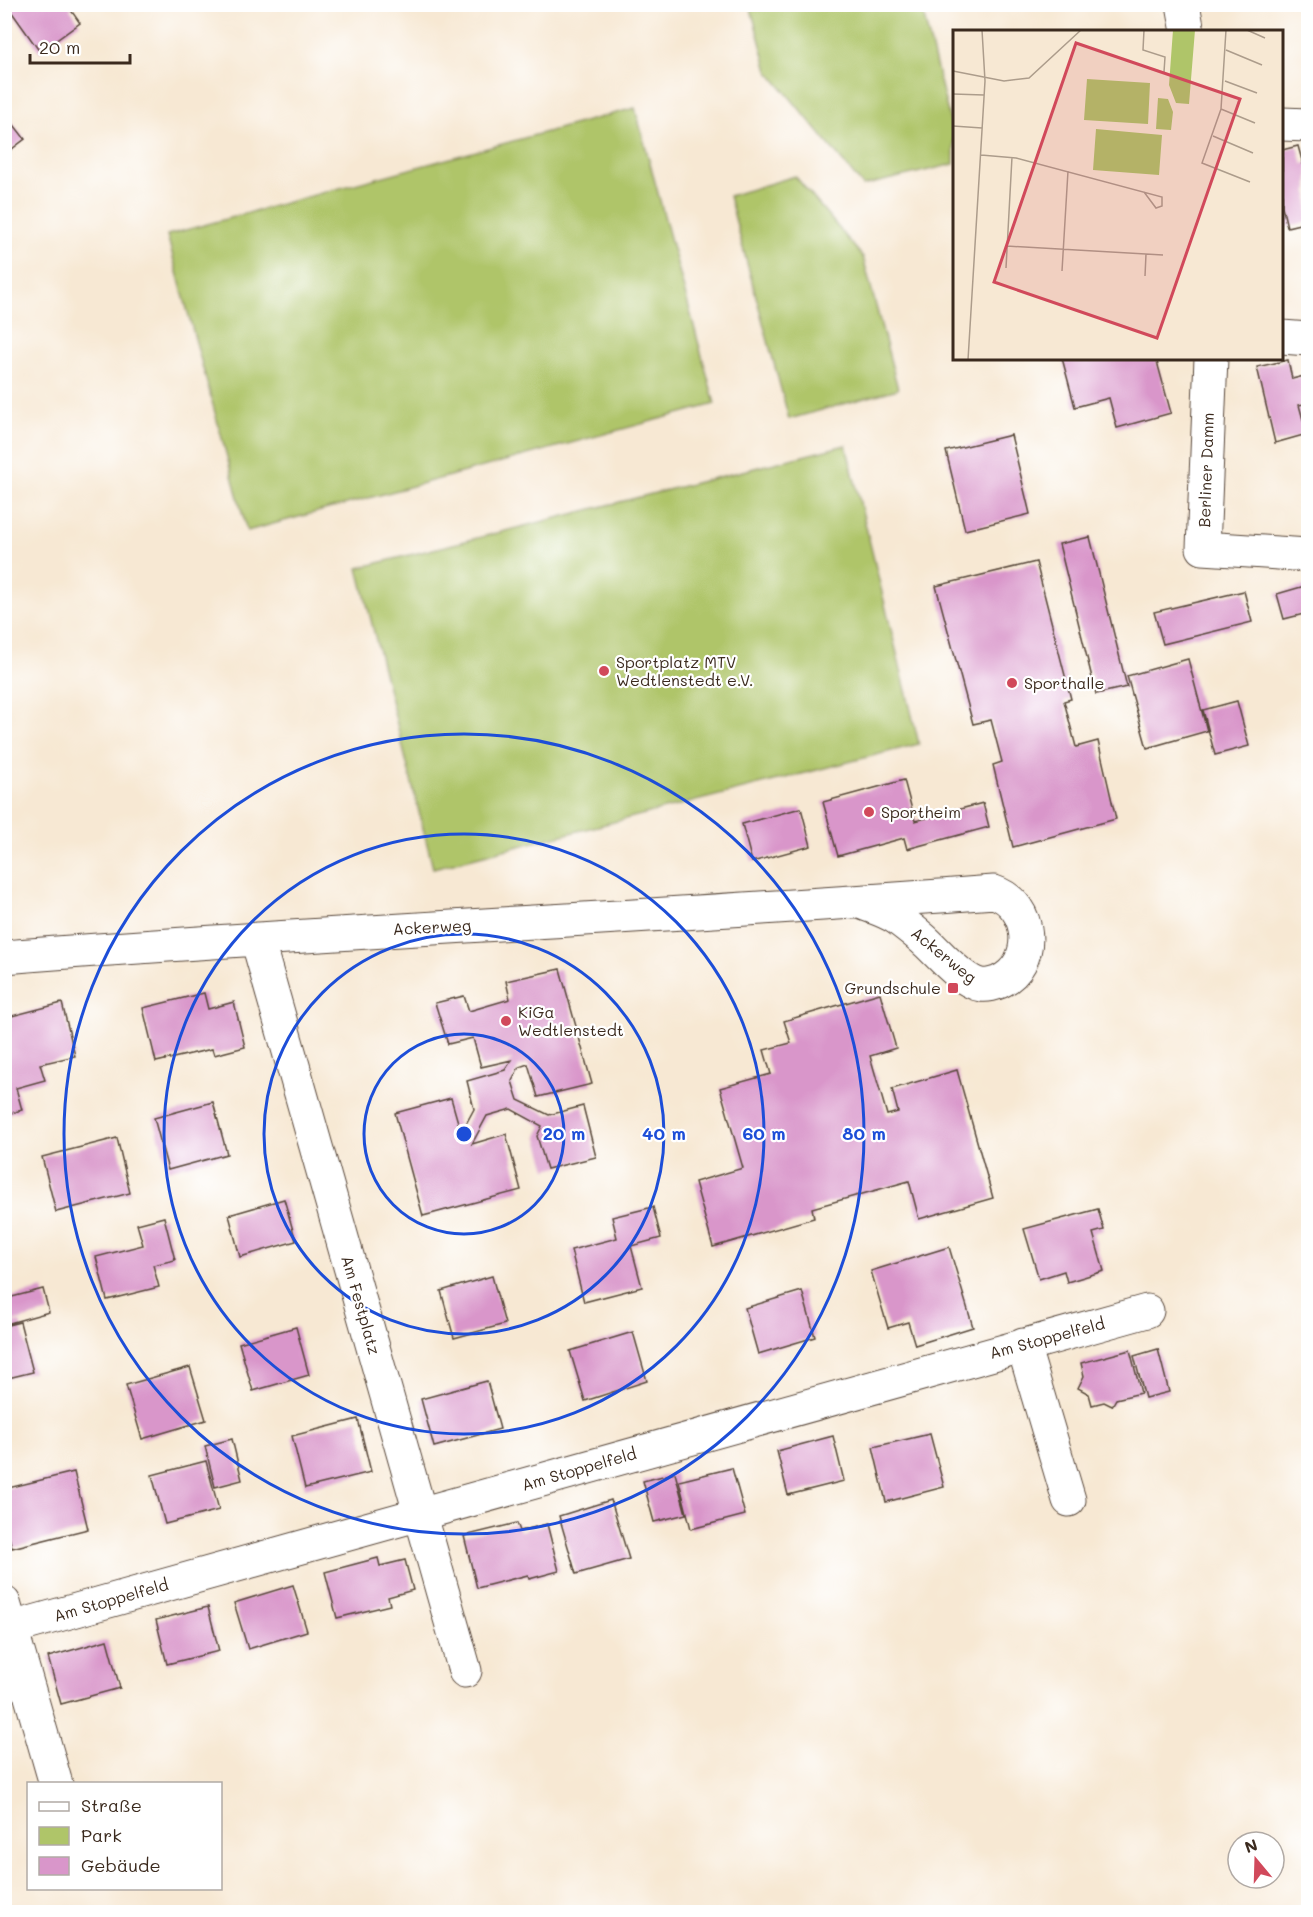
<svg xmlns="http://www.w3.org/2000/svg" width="1313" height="1917" font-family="Mali,sans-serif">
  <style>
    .green { fill: #afc569; stroke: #757844; stroke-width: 1.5 }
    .building { fill: #d996ca }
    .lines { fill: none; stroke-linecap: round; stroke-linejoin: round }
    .minor-casing { stroke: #574639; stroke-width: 35 }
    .minor { stroke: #fff; stroke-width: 33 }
    .ring { fill: none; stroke: #1d4ed8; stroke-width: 3 }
    .poi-dot { fill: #d1495b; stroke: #fff; stroke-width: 2 }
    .labels { text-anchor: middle; stroke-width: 4.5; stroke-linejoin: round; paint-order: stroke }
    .street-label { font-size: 16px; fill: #3b2a1e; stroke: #fff }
    .poi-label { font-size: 16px; fill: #3b2a1e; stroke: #fff; text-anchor: start }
    .inset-road { fill: none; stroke: #ac9c8b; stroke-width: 1.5 }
    .view { fill: #d1495b; fill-opacity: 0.15; stroke: #d1495b; stroke-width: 3 }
    .inset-edge { fill: none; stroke: #3b2a1e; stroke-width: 3 }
    .centre { fill: #1d4ed8; stroke: #fff; stroke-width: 3 }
    .ring-label { font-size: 18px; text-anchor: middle; font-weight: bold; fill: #1d4ed8; stroke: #fff; stroke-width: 4.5; stroke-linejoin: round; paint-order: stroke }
  </style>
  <rect width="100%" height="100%" fill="#fff"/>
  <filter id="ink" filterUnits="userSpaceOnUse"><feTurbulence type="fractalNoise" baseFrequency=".0167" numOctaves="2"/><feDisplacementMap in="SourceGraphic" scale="12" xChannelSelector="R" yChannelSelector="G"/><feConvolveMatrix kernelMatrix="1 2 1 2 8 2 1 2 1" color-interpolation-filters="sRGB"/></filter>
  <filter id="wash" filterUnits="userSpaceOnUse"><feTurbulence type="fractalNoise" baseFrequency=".008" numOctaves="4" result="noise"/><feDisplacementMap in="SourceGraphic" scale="24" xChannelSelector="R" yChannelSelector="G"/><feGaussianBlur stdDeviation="1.35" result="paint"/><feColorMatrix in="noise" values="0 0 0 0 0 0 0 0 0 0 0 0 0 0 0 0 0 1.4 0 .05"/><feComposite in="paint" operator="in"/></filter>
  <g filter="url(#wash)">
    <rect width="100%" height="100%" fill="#f7e8d3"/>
    <!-- green -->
    <path class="green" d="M750,5H921L954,137V164L863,186L768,71Z
      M635,108L715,404L247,531L167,235Z
      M795,176L863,257L898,389L789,419L729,196Z
      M846,445L919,744L433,868L358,568Z"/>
    <g id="blocks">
      <!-- building -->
      <path class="building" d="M6,4H76L70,9L80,23L40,52Z
        M4,112L25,139L4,155Z
        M1298,146L1303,164L1308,162V222L1287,227L1282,206V150Z
        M1062,358H1156L1171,413L1117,428L1109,398L1075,407Z
        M1288,360L1292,379L1308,375V403L1299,405L1307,434L1275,443L1257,367Z
        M1011,435L1030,514L965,530L946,451Z
        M1090,537L1127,687L1096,694L1059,544Z
        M1036,562L1071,699L1064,701L1076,747L1098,741L1116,819L1013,847L993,765L1002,762L991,720L973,724L936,586Z
        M1308,585V613L1284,619L1277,594Z
        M1244,591L1252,622L1163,644L1154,612Z
        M1188,659L1207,731L1147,748L1127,676Z
        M1237,701L1249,746L1215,755L1203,710Z
        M904,780L915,821L983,803L989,827L907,849L904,838L838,856L823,802Z
        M801,808L811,846L752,862L742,824Z
        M560,969L592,1084L538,1097L528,1064L519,1067L512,1081L518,1100L549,1115L583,1106L596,1157L547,1169L537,1136L542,1126L511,1109L487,1116L472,1144L506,1134L521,1190L423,1216L395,1113L451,1098L461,1133L474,1109L467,1081L505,1070L512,1060L481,1067L473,1038L448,1044L435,1003L464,996L469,1011L510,999L506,981Z
        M204,993L208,1009L234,1002L245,1047L214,1055L212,1049L156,1062L143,1008Z
        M880,993L896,1048L870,1056L887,1115L898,1112L892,1089L957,1070L993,1198L919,1219L909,1181L812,1208L814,1218L713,1247L695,1182L743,1168L720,1088L771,1074L764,1050L791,1043L784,1021Z
        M62,1003L75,1056L40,1064L45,1080L16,1088L22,1110L4,1115V1068L8,1067L4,1052V1018Z
        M213,1102L227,1154L168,1170L154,1118Z
        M117,1138L130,1193L56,1212L42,1157Z
        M284,1199L296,1241L240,1257L229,1215Z
        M653,1207L661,1238L631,1246L642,1287L584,1302L571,1250L617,1238L612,1217Z
        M1098,1209L1104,1230L1093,1233L1104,1271L1067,1282L1064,1271L1039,1279L1024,1229Z
        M164,1217L175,1260L153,1265L159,1287L107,1300L96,1257L143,1245L137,1224Z
        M949,1247L973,1327L915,1345L908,1322L888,1328L871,1271Z
        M492,1276L505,1324L454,1338L441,1291Z
        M43,1289L49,1312L6,1324L4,1299Z
        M802,1291L815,1337L758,1354L745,1308Z
        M20,1322L33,1372L4,1379V1326Z
        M296,1327L309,1375L253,1391L239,1343Z
        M633,1332L647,1381L585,1401L570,1351Z
        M1158,1349L1169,1392L1145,1398L1134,1356Z
        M1130,1350L1141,1393L1116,1399L1112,1406L1104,1402L1092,1405L1089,1394L1078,1388L1084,1376L1081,1363Z
        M190,1367L206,1420L142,1439L126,1385Z
        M487,1381L500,1429L434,1447L421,1399Z
        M358,1419L371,1472L305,1488L292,1436Z
        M930,1434L944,1487L886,1502L873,1447Z
        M833,1436L844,1481L788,1495L777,1451Z
        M232,1439L242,1480L215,1487L205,1446Z
        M206,1461L219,1510L165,1524L152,1475Z
        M732,1468L745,1515L691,1529L679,1481Z
        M74,1472L88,1529L12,1548L4,1518V1489Z
        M675,1473L686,1514L654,1522L643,1481Z
        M611,1500L629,1559L576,1574L559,1516Z
        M517,1523L520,1531L547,1524L559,1571L529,1579L528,1575L477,1588L464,1536Z
        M378,1558L380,1566L405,1560L413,1590L388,1597L390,1605L337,1618L325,1572Z
        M293,1585L307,1631L248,1649L234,1603Z
        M208,1607L219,1651L167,1664L156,1620Z
        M107,1640L120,1688L61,1704L48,1657Z"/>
    </g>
  </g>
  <g filter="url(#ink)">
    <use href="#blocks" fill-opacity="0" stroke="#574639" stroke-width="1.5"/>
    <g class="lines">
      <defs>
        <path id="minor" d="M1183,4L1188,32
          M1282,124L1308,125
          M1282,337L1308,339
          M1211,358L1203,548L1308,555
          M257,939L465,1671
          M4,957C334,931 664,917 994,892C1033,905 1038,964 999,982C994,984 986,986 981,985C962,982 938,952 923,939C915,932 906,925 898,919C887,911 872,907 860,902
          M1023,1345L1069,1500
          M4,1603L56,1784
          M12,1628L1147,1311"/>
      </defs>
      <!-- minor casing -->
      <use href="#minor" class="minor-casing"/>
      <!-- minor -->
      <use href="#minor" class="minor"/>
    </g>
  </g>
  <!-- distance rings -->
  <g class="ring">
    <circle cx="464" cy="1134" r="100"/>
    <circle cx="464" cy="1134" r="200"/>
    <circle cx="464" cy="1134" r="300"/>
    <circle cx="464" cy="1134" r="400"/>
  </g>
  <!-- markers -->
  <g class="poi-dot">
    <circle cx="604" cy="671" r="6"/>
    <circle cx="1012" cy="683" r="6"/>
    <circle cx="869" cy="812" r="6"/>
    <rect x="947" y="982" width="12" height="12" rx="3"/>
    <circle cx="506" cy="1021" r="6"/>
  </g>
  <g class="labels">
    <!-- street labels -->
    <g class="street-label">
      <text transform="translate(1206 470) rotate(-88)" y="6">Berliner Damm</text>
      <text transform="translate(432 927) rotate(-3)" y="6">Ackerweg</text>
      <text transform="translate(944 955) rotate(39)" y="6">Ackerweg</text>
      <text transform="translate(361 1305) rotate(74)" y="6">Am Festplatz</text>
      <text transform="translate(1047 1338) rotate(-15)" y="6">Am Stoppelfeld</text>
      <text transform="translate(579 1469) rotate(-16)" y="6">Am Stoppelfeld</text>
      <text transform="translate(111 1600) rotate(-16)" y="6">Am Stoppelfeld</text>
    </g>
    <!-- poi labels -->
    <g class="poi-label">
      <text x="616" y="668">Sportplatz MTV<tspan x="616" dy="18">Wedtlenstedt e.V.</tspan></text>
      <text x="1024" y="689">Sporthalle</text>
      <text x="881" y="818">Sportheim</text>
      <text x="941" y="994" text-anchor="end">Grundschule</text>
      <text x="518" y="1018">KiGa<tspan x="518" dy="18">Wedtlenstedt</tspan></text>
    </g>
  </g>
  <!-- overview -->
  <g transform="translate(953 30)">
    <rect width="330" height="330" fill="#f7e8d3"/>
    <path d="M220,0H242L236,74L223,73L216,55ZM134,49L197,53L195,94L131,90ZM205,68L215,69L220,82L218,100L203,99ZM143,99L209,105L206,145L140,140Z" fill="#afc569"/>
    <path class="inset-road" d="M191,0L190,20L212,27L211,42M273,0L268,79L249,133L297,152M294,0L312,8M273,20L309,35M0,41L51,51L76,48L128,0M272,51L304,63M0,64L31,65M268,79L302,93M0,96L29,98M260,106L300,123M28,125L63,128L209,167V176L203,178L191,162M54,216L210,225M53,238L59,127M109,241L115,141M192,246L193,224M15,330L32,51L29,0"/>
    <path class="view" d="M123,13L287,69L204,308L41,252Z"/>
    <rect width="330" height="330" class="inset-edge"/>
  </g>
  <circle cx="464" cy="1134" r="9" class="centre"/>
  <g class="ring-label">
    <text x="564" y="1140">20 m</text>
    <text x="664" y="1140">40 m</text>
    <text x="764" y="1140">60 m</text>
    <text x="864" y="1140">80 m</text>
  </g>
  <!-- margin -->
  <rect width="1313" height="1917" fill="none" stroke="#fff" stroke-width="24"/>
  <!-- legend -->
  <rect x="27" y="1782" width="195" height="108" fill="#ffffff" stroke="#b1aaa5" stroke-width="1.5"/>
  <rect x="39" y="1802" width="30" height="9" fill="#ffffff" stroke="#b1aaa5" stroke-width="1.5"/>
  <text x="81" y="1812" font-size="18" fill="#3b2a1e">Straße</text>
  <rect x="39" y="1827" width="30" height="18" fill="#afc569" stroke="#b1aaa5" stroke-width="1.5"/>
  <text x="81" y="1842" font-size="18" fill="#3b2a1e">Park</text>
  <rect x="39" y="1857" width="30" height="18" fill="#d996ca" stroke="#b1aaa5" stroke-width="1.5"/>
  <text x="81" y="1872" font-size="18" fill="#3b2a1e">Gebäude</text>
  <!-- north arrow -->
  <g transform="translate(1256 1860) rotate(341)"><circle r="28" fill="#ffffff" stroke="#b1aaa5" stroke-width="1.5"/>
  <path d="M0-4.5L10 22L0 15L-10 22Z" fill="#d1495b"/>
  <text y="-9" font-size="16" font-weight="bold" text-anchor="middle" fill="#3b2a1e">N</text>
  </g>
  <!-- scale -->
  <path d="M30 54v9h100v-9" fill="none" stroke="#3b2a1e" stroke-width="3"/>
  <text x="39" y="54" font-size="18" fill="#3b2a1e" stroke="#ffffff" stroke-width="4.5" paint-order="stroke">20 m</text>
</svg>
